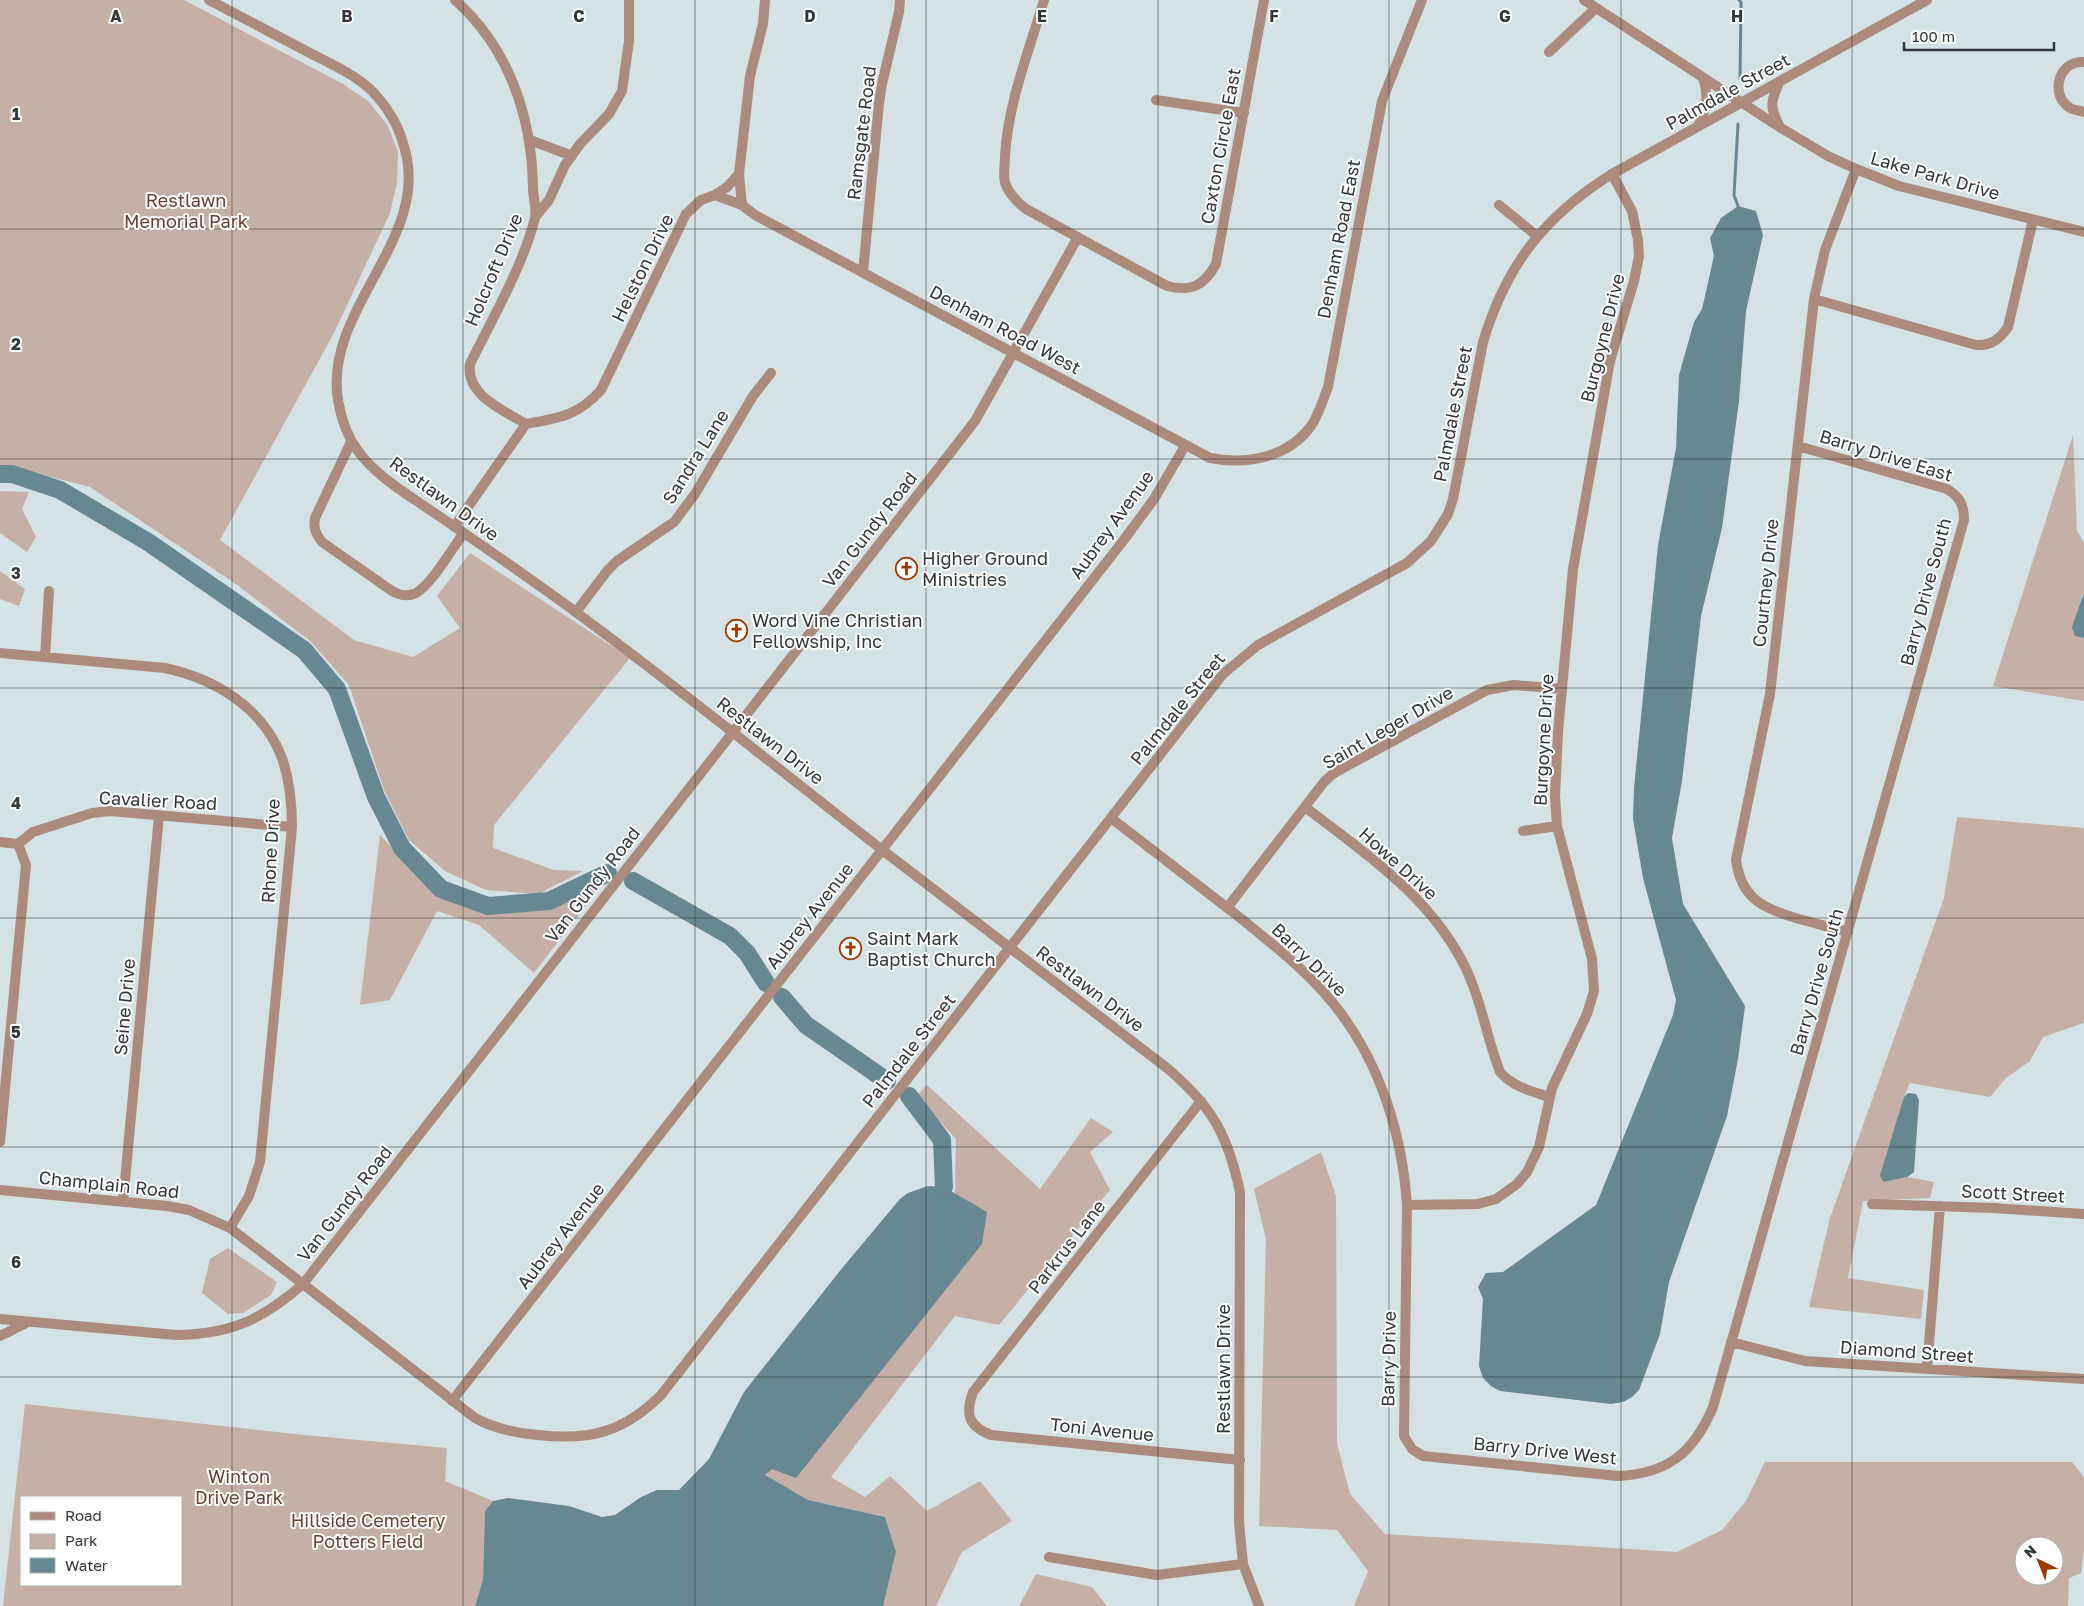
<svg xmlns="http://www.w3.org/2000/svg" width="2084" height="1606" font-family="'Golos Text',sans-serif">
  <style>
    .green { fill: #c6afa6; fill-rule: evenodd }
    .water { fill: #678792 }
    .lines { fill: none; stroke-linecap: round; stroke-linejoin: round }
    .stream { stroke: #678792; stroke-width: 3 }
    .river { stroke: #678792; stroke-width: 18 }
    .minor { stroke: #ac8b7d; stroke-width: 10 }
    .tertiary { stroke: #ac8b7d; stroke-width: 10 }
    .grid { fill: none; stroke: #323739; stroke-width: 1; stroke-opacity: 0.55 }
    .labels { text-anchor: middle; stroke-width: 4; stroke-linejoin: round; paint-order: stroke }
    .street-label { font-size: 18px; fill: #323739; stroke: #fff }
    .park-label { font-size: 18px; fill: #6b3e2b; stroke: #fff }
    .poi-label { font-size: 18px; fill: #323739; stroke: #fff; text-anchor: start }
    .grid-label { font-size: 16px; text-anchor: middle; font-weight: bold; fill: #323739; stroke: #fff; stroke-width: 4; stroke-linejoin: round; paint-order: stroke }
  </style>
  <rect width="100%" height="100%" fill="#d4e1e5"/>
  <!-- green -->
  <path class="green" d="M0,0H184L343,84L368,101L388,126L398,152L397,183L390,213L334,333L220,540L354,640L413,657L460,628L437,596L470,553L630,658L494,825L493,848L554,870L583,871L538,894L486,890L445,871L409,840L384,790L349,685L310,641L233,582L90,487L15,468L0,466Z
    M2073,435L2077,531L2084,543V593L2082,596L2075,636L2084,638V701L1993,686Z
    M0,491L29,492L22,509L36,537L27,552L0,533Z
    M0,571L25,589L19,606L0,599Z
    M1957,817L2084,828V1023L2043,1037L2030,1061L2006,1078L1990,1097L1910,1083L1904,1097L1884,1182L1907,1177L1934,1182L1930,1198L1863,1201L1848,1278L1924,1290L1921,1319L1809,1307L1830,1218L1944,898Z
    M380,835L437,894L487,913L553,908L600,887L534,973L479,925L437,911L390,1000L360,1005Z
    M927,1085L1040,1189L1091,1118L1113,1132L1090,1152L1110,1190L999,1325L955,1316L831,1477L865,1497L890,1476L927,1511L980,1481L1012,1521L962,1552L936,1606H883L896,1552L885,1517L808,1500L765,1476L987,1212L955,1194L956,1139L916,1096Z
    M1321,1152L1336,1196L1337,1443L1350,1494L1385,1534L1677,1552L1722,1530L1746,1501L1765,1462H2072L2084,1477V1549L2081,1573L2069,1578L2068,1606H1354L1368,1571L1337,1530L1259,1526L1266,1239L1254,1189ZM2024,1546H2054V1576H2024Z
    M228,1248L277,1282L271,1295L243,1313L228,1314L202,1293L210,1259Z
    M25,1404L304,1435L447,1448L445,1481L493,1501L485,1511L483,1579L475,1606H3ZM21,1497H181V1585H21Z
    M1036,1574L1092,1587L1107,1606H1019Z"/>
  <!-- water -->
  <path class="water" d="M1738,206L1756,211L1763,235L1746,311L1739,401L1722,528L1701,616L1682,781L1672,838L1683,904L1745,1006L1738,1059L1727,1116L1669,1282L1660,1334L1639,1390L1632,1397L1623,1402L1611,1404L1500,1391L1491,1386L1483,1378L1479,1366L1483,1299L1478,1287L1486,1273L1503,1272L1596,1205L1673,1015L1676,1000L1643,878L1633,819L1634,788L1658,545L1676,448L1679,375L1694,322L1702,309L1714,256L1710,238L1721,218Z
    M2084,593V638L2075,636L2072,627Z
    M1908,1093L1916,1094L1919,1100L1914,1172L1907,1177L1884,1182L1880,1176L1881,1172L1904,1097Z
    M928,1186L944,1187L987,1212L982,1244L796,1478L772,1469L765,1475L808,1500L885,1517L896,1552L883,1606H475L483,1579L485,1511L493,1501L508,1498L569,1506L602,1517L615,1515L641,1497L657,1490H679L709,1459L744,1392L843,1267L900,1199L908,1193Z"/>
  <g class="lines">
    <!-- stream -->
    <path class="stream" d="M1739,0L1741,2L1740,79
      M1738,124L1734,195L1738,206"/>
    <!-- river -->
    <path class="river" d="M0,474H12L60,490L148,542L304,650L337,689L376,797L402,848L441,889L488,906L549,901L608,873
      M633,881L730,936L747,953L766,983
      M782,997L806,1025L887,1081
      M909,1096L942,1140L944,1187"/>
    <!-- minor -->
    <path class="minor" d="M455,0C509,48 532,117 533,188C533,197 537,209 535,218C523,266 492,319 470,364C465,395 505,411 526,424
      M1044,0C1029,51 1008,103 1005,156C1005,165 1003,174 1005,183C1009,194 1017,202 1026,209L1167,286C1191,292 1204,286 1216,264L1264,0
      M1549,52L1596,8
      M2084,62C2057,60 2049,98 2072,109C2076,110 2080,111 2084,112
      M1156,100L1244,113
      M530,140L572,156
      M715,195L727,187L739,174
      M742,205L739,174L750,76L763,24L765,0
      M1499,205L1537,236
      M536,216L549,200L565,165L580,144L609,114L622,91L629,41V0
      M863,272L879,103L882,84L899,12L900,0
      M1814,299L1976,345C1991,346 2000,339 2008,327L2033,220
      M351,442L315,518C313,528 316,534 322,542L392,591C399,595 408,597 416,593C431,585 452,549 463,534
      M454,527L526,424C559,418 578,416 601,390L686,214L701,200L715,195L742,205L755,215L1210,458C1246,465 1288,458 1311,426C1319,414 1323,400 1328,387L1382,101L1422,0
      M576,612L607,571L617,561L674,522L695,494L753,396L771,373
      M0,653L165,668C216,679 263,708 282,758C290,781 292,804 292,827L260,1162L249,1196L230,1228
      M45,657L49,591
      M733,732L975,421L1078,237
      M1305,807C1366,854 1433,898 1467,971C1482,1003 1487,1039 1500,1072C1513,1087 1531,1091 1549,1097
      M1111,818C1155,852 1199,886 1243,920C1274,946 1306,970 1332,1002C1379,1059 1402,1132 1407,1205L1404,1436L1412,1449L1423,1456L1618,1476C1668,1474 1694,1452 1713,1407L1964,520C1964,505 1960,497 1947,489L1798,446
      M1523,831L1557,826
      M0,842L18,844L33,832L92,813L110,811L292,827
      M1227,908L1324,782L1334,773L1487,690L1514,685L1562,689
      M1848,932C1831,928 1815,923 1799,919C1764,909 1741,899 1736,860L1770,694L1814,299L1825,250L1856,169
      M1201,1101L973,1392C965,1414 968,1426 991,1435L1240,1460
      M0,1142L26,865L18,844
      M0,1190L167,1206L189,1210L230,1228L303,1284
      M123,1202L159,816
      M1872,1204L1994,1208L2084,1214
      M1407,1205L1478,1204L1496,1199L1517,1184L1527,1172L1539,1147L1552,1088L1587,1014L1594,991L1592,959L1557,826L1555,796L1558,732L1573,569L1610,361L1634,281L1639,256L1638,240L1632,211L1612,174
      M1731,1342L1805,1361L2084,1379
      M1927,1369L1940,1206
      M452,1401L1123,541L1154,499L1185,446
      M1049,1557L1157,1575L1243,1564"/>
    <!-- tertiary -->
    <path class="tertiary" d="M209,0C242,17 275,35 308,52C329,63 352,73 370,89C385,104 397,122 403,143C435,237 323,307 338,400C341,418 347,436 358,451C377,477 407,494 433,512C481,545 530,578 577,613C680,689 780,770 881,849C976,922 1071,995 1167,1068C1212,1106 1228,1135 1240,1192L1239,1522L1243,1564L1259,1606
      M1584,0L1781,128L1828,156L1856,169L1899,186L2084,232
      M1779,125C1769,107 1771,100 1780,81
      M1698,126C1707,108 1709,96 1703,78
      M303,1284L475,1418C495,1429 515,1433 538,1435C590,1441 624,1432 661,1395L1223,674L1258,645L1407,563L1431,541L1448,514L1453,499L1483,342C1506,266 1544,216 1612,174L1927,0
      M0,1319L176,1335C231,1334 262,1320 303,1284L733,732
      M0,1336L26,1323"/>
  </g>
  <!-- grid -->
  <path class="grid" d="M232,0V1606M463,0V1606M695,0V1606M926,0V1606M1158,0V1606M1389,0V1606M1621,0V1606M1852,0V1606M0,229H2084M0,459H2084M0,688H2084M0,918H2084M0,1147H2084M0,1377H2084"/>
  <!-- icons -->
  <defs>
    <symbol id="church-ring" viewBox="-11 -11 22 22"><circle r="9.5" fill="#fff" stroke="#9d3900" stroke-width="1.5"/><path d="M-1.2-6h2.4v3.5h3.3v2.4h-3.3V6h-2.4V-.1h-3.3v-2.4h3.3Z" fill="#9d3900"/></symbol>
  </defs>
  <g fill-rule="evenodd">
    <use href="#church-ring" x="894" y="556" width="25" height="25"/>
    <use href="#church-ring" x="724" y="618" width="25" height="25"/>
    <use href="#church-ring" x="838" y="936" width="25" height="25"/>
  </g>
  <g class="labels">
    <!-- street labels -->
    <g class="street-label">
      <text transform="translate(1728 92) rotate(-29)" y="6">Palmdale Street</text>
      <text transform="translate(862 133) rotate(-83)" y="6">Ramsgate Road</text>
      <text transform="translate(1221 146) rotate(-80)" y="6">Caxton Circle East</text>
      <text transform="translate(1935 176) rotate(16)" y="6">Lake Park Drive</text>
      <text transform="translate(1339 239) rotate(-79)" y="6">Denham Road East</text>
      <text transform="translate(643 268) rotate(-64)" y="6">Helston Drive</text>
      <text transform="translate(494 270) rotate(-67)" y="6">Holcroft Drive</text>
      <text transform="translate(1005 330) rotate(28)" y="6">Denham Road West</text>
      <text transform="translate(1603 338) rotate(-76)" y="6">Burgoyne Drive</text>
      <text transform="translate(1453 414) rotate(-79)" y="6">Palmdale Street</text>
      <text transform="translate(1886 456) rotate(17)" y="6">Barry Drive East</text>
      <text transform="translate(696 457) rotate(-58)" y="6">Sandra Lane</text>
      <text transform="translate(444 499) rotate(36)" y="6">Restlawn Drive</text>
      <text transform="translate(1112 525) rotate(-54)" y="6">Aubrey Avenue</text>
      <text transform="translate(870 530) rotate(-52)" y="6">Van Gundy Road</text>
      <text transform="translate(1766 583) rotate(-84)" y="6">Courtney Drive</text>
      <text transform="translate(1926 592) rotate(-75)" y="6">Barry Drive South</text>
      <text transform="translate(1178 709) rotate(-51)" y="6">Palmdale Street</text>
      <text transform="translate(1388 728) rotate(-30)" y="6">Saint Leger Drive</text>
      <text transform="translate(1544 740) rotate(-87)" y="6">Burgoyne Drive</text>
      <text transform="translate(770 741) rotate(38)" y="6">Restlawn Drive</text>
      <text transform="translate(158 801) rotate(3)" y="6">Cavalier Road</text>
      <text transform="translate(271 851) rotate(-87)" y="6">Rhone Drive</text>
      <text transform="translate(1398 864) rotate(42)" y="6">Howe Drive</text>
      <text transform="translate(593 885) rotate(-52)" y="6">Van Gundy Road</text>
      <text transform="translate(810 916) rotate(-52)" y="6">Aubrey Avenue</text>
      <text transform="translate(1309 960) rotate(44)" y="6">Barry Drive</text>
      <text transform="translate(1817 982) rotate(-74)" y="6">Barry Drive South</text>
      <text transform="translate(1090 989) rotate(37)" y="6">Restlawn Drive</text>
      <text transform="translate(125 1007) rotate(-85)" y="6">Seine Drive</text>
      <text transform="translate(909 1051) rotate(-52)" y="6">Palmdale Street</text>
      <text transform="translate(109 1185) rotate(6)" y="6">Champlain Road</text>
      <text transform="translate(2013 1194) rotate(3)" y="6">Scott Street</text>
      <text transform="translate(345 1204) rotate(-52)" y="6">Van Gundy Road</text>
      <text transform="translate(561 1236) rotate(-52)" y="6">Aubrey Avenue</text>
      <text transform="translate(1067 1247) rotate(-52)" y="6">Parkrus Lane</text>
      <text transform="translate(1907 1352) rotate(4)" y="6">Diamond Street</text>
      <text transform="translate(1389 1359) rotate(-89)" y="6">Barry Drive</text>
      <text transform="translate(1224 1369) rotate(-90)" y="6">Restlawn Drive</text>
      <text transform="translate(1102 1430) rotate(6)" y="6">Toni Avenue</text>
      <text transform="translate(1545 1451) rotate(6)" y="6">Barry Drive West</text>
    </g>
    <!-- park labels -->
    <g class="park-label">
      <text x="186" y="207">Restlawn<tspan x="186" dy="21">Memorial Park</tspan></text>
      <text x="239" y="1483">Winton<tspan x="239" dy="21">Drive Park</tspan></text>
      <text x="368" y="1527">Hillside Cemetery<tspan x="368" dy="21">Potters Field</tspan></text>
    </g>
    <!-- poi labels -->
    <g class="poi-label">
      <text x="922" y="565">Higher Ground<tspan x="922" dy="21">Ministries</tspan></text>
      <text x="752" y="627">Word Vine Christian<tspan x="752" dy="21">Fellowship, Inc</tspan></text>
      <text x="867" y="945">Saint Mark<tspan x="867" dy="21">Baptist Church</tspan></text>
    </g>
  </g>
  <g class="grid-label">
    <text x="116" y="22">A</text>
    <text x="347" y="22">B</text>
    <text x="579" y="22">C</text>
    <text x="810" y="22">D</text>
    <text x="1042" y="22">E</text>
    <text x="1274" y="22">F</text>
    <text x="1505" y="22">G</text>
    <text x="1737" y="22">H</text>
    <text x="16" y="120">1</text>
    <text x="16" y="350">2</text>
    <text x="16" y="579">3</text>
    <text x="16" y="809">4</text>
    <text x="16" y="1038">5</text>
    <text x="16" y="1268">6</text>
  </g>
  <!-- legend -->
  <rect x="20" y="1496" width="162" height="90" fill="#ffffff" stroke="#adafb0"/>
  <rect x="30" y="1512" width="25" height="8" fill="#ac8b7d" stroke="#adafb0"/>
  <text x="65" y="1521" font-size="15" fill="#323739">Road</text>
  <rect x="30" y="1534" width="25" height="15" fill="#c6afa6" stroke="#adafb0"/>
  <text x="65" y="1546" font-size="15" fill="#323739">Park</text>
  <rect x="30" y="1558" width="25" height="15" fill="#678792" stroke="#adafb0"/>
  <text x="65" y="1571" font-size="15" fill="#323739">Water</text>
  <!-- north arrow -->
  <g transform="translate(2039 1561) rotate(317)"><circle r="24" fill="#ffffff" stroke="#adafb0"/>
  <path d="M0-4L9 19L0 12L-9 19Z" fill="#9d3900"/>
  <text y="-8" font-size="14" font-weight="bold" text-anchor="middle" fill="#323739">N</text>
  </g>
  <!-- scale -->
  <path d="M1904 42v8h150v-8" fill="none" stroke="#323739" stroke-width="2.5"/>
  <text x="1912" y="42" font-size="15" fill="#323739" stroke="#ffffff" stroke-width="4" paint-order="stroke">100 m</text>
</svg>
